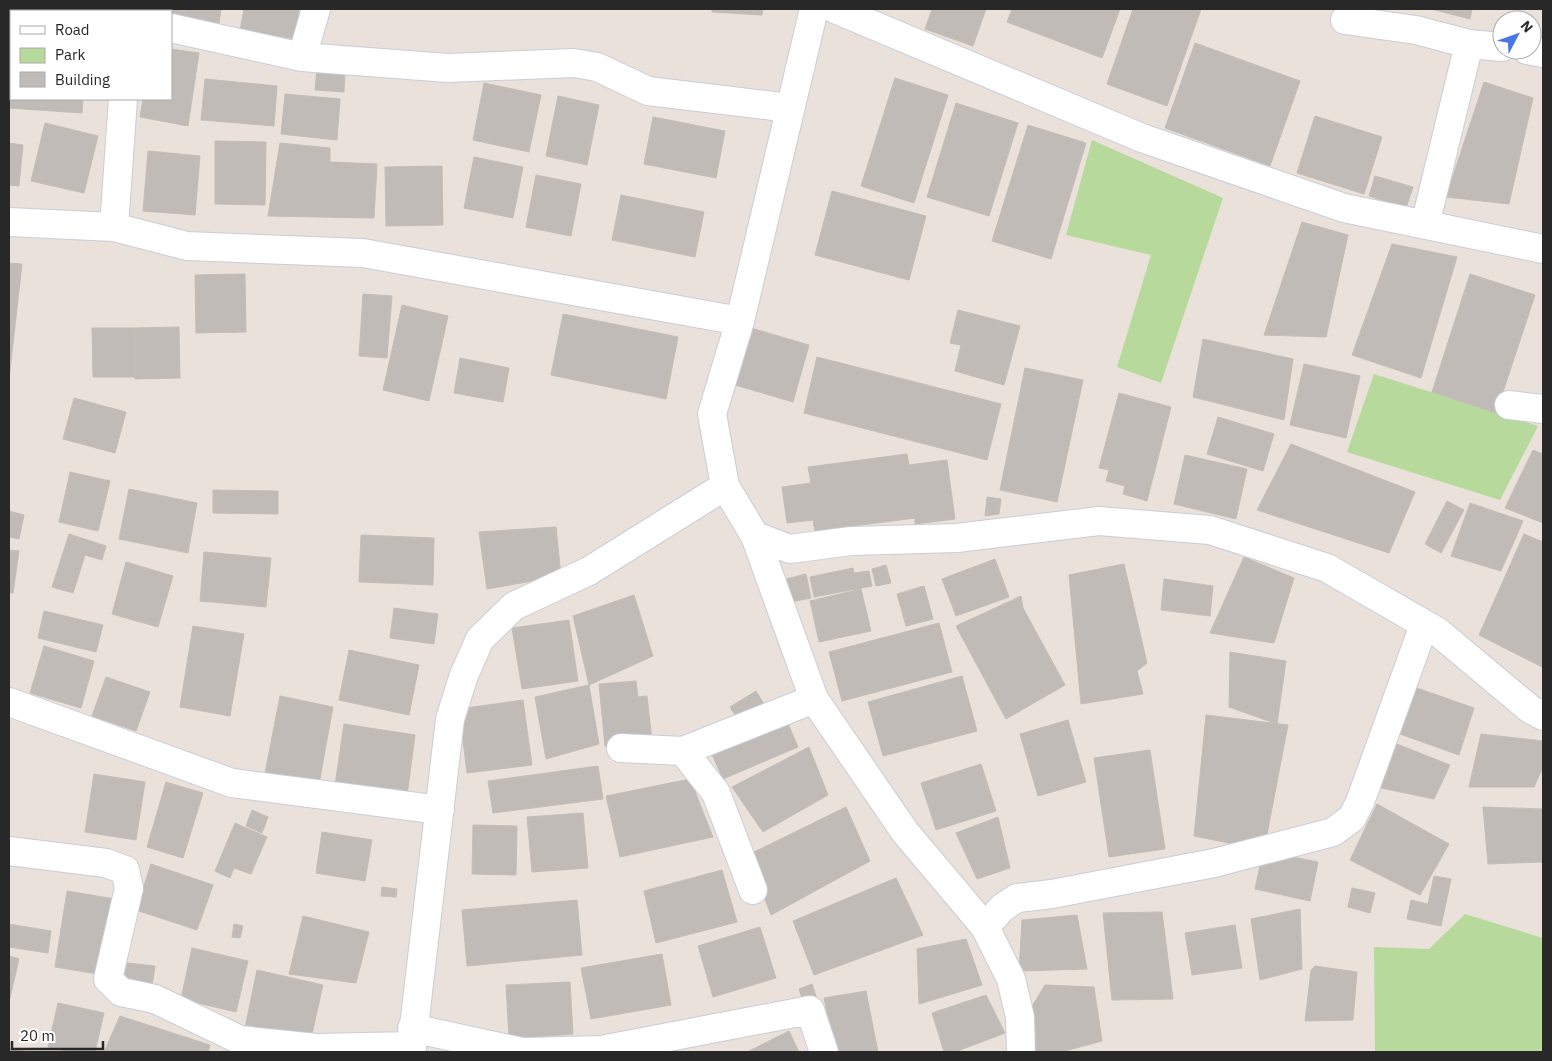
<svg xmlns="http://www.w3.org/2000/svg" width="1552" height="1061" font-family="'IBM Plex Sans',sans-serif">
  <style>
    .green { fill: #b7da9c }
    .building { fill: #c1bbb7; stroke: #c4bdb5 }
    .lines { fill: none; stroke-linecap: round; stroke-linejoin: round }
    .minor-casing { stroke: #c9cdd8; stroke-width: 30 }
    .tertiary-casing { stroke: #c9cdd8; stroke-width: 30 }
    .minor { stroke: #fff; stroke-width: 28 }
    .tertiary { stroke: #fff; stroke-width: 28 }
  </style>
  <rect width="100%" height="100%" fill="#e9e1da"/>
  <!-- green -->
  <path class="green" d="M1092,140L1223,198L1161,383L1117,367L1151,255L1066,235Z
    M1374,374L1538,426L1500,500L1347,452Z
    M1465,914L1543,938V1052H1375L1374,947L1429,949Z"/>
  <!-- building -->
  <path class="building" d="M90,9H108V11Z
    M157,9H221L219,24L171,16V11H157Z
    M244,9H299L295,39L240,30Z
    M712,9H763L762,15L712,12Z
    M932,9H986L973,46L925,29Z
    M1012,9H1120L1102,58L1007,22Z
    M1133,9H1201L1167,106L1107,84Z
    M1431,9H1472L1470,19Z
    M1195,43L1300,81L1270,166L1165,128Z
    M171,49L199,53L188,126L140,117L143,99H171Z
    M9,53H11V99H83L82,113L9,108Z
    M317,69L345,71L344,92L315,90Z
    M895,78L948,95L914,203L861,186Z
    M205,79L277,86L274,126L201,120Z
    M1484,82L1533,98L1509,204L1446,197Z
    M484,83L541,95L529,152L473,140Z
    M285,94L340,99L337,140L281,134Z
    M558,96L599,105L587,165L546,156Z
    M956,103L1018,123L989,216L927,197Z
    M1315,116L1382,137L1364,194L1297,173Z
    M653,117L725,131L716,178L644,164Z
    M45,123L98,136L84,193L31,181Z
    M1028,125L1086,143L1051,259L992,241Z
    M215,141L266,142L265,205L215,204Z
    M9,143L23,145L19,186L9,185Z
    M280,143L330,148V162L377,164L374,218L268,216Z
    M148,151L200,156L195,215L143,211Z
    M474,157L523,167L513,218L464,208Z
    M442,166L443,225L386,226L385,167Z
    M536,175L581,184L571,236L526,227Z
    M1375,176L1413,187L1406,208L1369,196Z
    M832,191L926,216L909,280L815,255Z
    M621,195L704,212L695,257L612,240Z
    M1302,222L1348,235L1326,337L1264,335Z
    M1392,244L1457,257L1421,378L1352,355Z
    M9,263L22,264L9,379Z
    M245,274L246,332L196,333L195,275Z
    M1470,274L1535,295L1496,413L1432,392Z
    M363,294L392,296L387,358L359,356Z
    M402,305L448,316L429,401L383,390Z
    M958,310L1020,326L1004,385L955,371L961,345L950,343Z
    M563,314L678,337L666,399L551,375Z
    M179,327L180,378L135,379V328Z
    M92,328H135L136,377H93Z
    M751,328L809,345L793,402L735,385Z
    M1203,339L1293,359L1284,420L1193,397Z
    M817,357L1001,404L987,460L804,413Z
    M460,358L509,368L503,402L454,393Z
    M1304,364L1360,376L1346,438L1290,425Z
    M1025,368L1083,380L1057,502L1000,490Z
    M1119,393L1171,407L1147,501L1123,494L1125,486L1106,481L1109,470L1099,468Z
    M74,398L126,412L115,453L63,439Z
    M1218,417L1274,434L1263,471L1207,454Z
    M1291,444L1415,492L1389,553L1257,510Z
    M1533,450L1543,454V523L1505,508Z
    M907,454L909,465L947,460L955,519L915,524V518L815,531L813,520L787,523L782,487L811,483L808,467Z
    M1185,455L1247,469L1236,519L1174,504Z
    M70,472L110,481L98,531L59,522Z
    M129,489L197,503L188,553L119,539Z
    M213,490L278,491V514L213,513Z
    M987,497L1001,499L999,514L985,516Z
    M1447,501L1464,510L1441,553L1425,544Z
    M1470,503L1523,521L1501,571L1451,556Z
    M9,511L24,515L19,539L9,537Z
    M556,527L561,576L487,589L479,532Z
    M69,534L106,546L102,560L85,555L73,593L52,587Z
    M1524,534L1543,542L1542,667L1479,635Z
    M361,535L434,538L433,585L359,582Z
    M9,550L19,551L13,593H9Z
    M204,552L271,558L266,607L200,601Z
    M1244,557L1294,578L1274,643L1210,633Z
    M995,559L1009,597L956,616L942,579Z
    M126,562L173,576L158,627L112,614Z
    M1124,564L1147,663L1137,671L1143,694L1081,704L1069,575Z
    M886,565L891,583L876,586L872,569Z
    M853,568L854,573L869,571L872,586L814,597L810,577Z
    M806,574L811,598L791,602L786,579Z
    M1164,579L1213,586L1210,616L1161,610Z
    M924,586L933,619L906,626L897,594Z
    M861,589L871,631L819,642L810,601Z
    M634,595L653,656L589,685L573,616Z
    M1021,596L1023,608L1065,685L1006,719L956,626Z
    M394,608L438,614L434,644L390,638Z
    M44,611L103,625L96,652L38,638Z
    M569,620L578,681L522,689L512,628Z
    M939,623L952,672L842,701L829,652Z
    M193,626L244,634L230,716L180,707Z
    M44,646L94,661L81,708L30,693Z
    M349,650L419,665L409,715L339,700Z
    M1230,652L1286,661L1277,724L1229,707Z
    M962,676L977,731L883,756L868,702Z
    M106,677L150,692L136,731L92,716Z
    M636,681L638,697L647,696L652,741L605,746L599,684Z
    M589,685L599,744L546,759L535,697Z
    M1414,687L1474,708L1459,755L1400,734Z
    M756,691L764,704L738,720L730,707Z
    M280,696L333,707L319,784L265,773Z
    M523,700L532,765L467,773L459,709Z
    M1206,715L1288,725L1264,850L1194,836Z
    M786,719L798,747L723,779L711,752Z
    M1068,720L1086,782L1038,796L1020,734Z
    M344,724L415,735L407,796L335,785Z
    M1481,734L1543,741V767L1534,787H1469Z
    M1397,744L1450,765L1434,799L1381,788Z
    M809,747L828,795L763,832L732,787Z
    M1150,750L1165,849L1109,857L1094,758Z
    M981,764L996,811L936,830L921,783Z
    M598,766L603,799L493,813L488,781Z
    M94,774L145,782L136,840L85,832Z
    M690,779L713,837L620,857L606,796Z
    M166,782L203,793L183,858L147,847Z
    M1377,804L1449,844L1420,895L1350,860Z
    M846,807L870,861L771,915L748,855Z
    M1483,807L1543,809V862L1488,864Z
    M252,810L268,817L262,833L246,826Z
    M583,813L588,868L532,872L527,817Z
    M998,817L1010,868L977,879L956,833Z
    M235,823L267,837L251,874L234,868L230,878L215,871Z
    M473,825L517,826L516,875L472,874Z
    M322,832L372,840L365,881L316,873Z
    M1263,851L1318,862L1310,901L1255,889Z
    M151,864L213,885L197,930L136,910Z
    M722,870L737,922L656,943L644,891Z
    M1434,876L1451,879L1441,926L1407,919L1411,900L1428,904Z
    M896,878L923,935L814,975L793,921Z
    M382,887L397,889L396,897L381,896Z
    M1352,888L1375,893L1370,913L1348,907Z
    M67,891L115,899L104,975L55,967Z
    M577,900L582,955L467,966L462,910Z
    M1300,909L1302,969L1260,980L1251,919Z
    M1162,912L1173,999L1112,1000L1103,913Z
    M1077,915L1087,969L1019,971L1022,920Z
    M303,916L369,932L356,983L289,974Z
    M9,924L51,931L48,953L9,947Z
    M234,924L243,926L240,938L232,937Z
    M1235,925L1242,968L1192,975L1185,933Z
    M760,927L776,978L713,997L698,946Z
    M966,939L982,985L919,1004L917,949Z
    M192,948L248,961L236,1012L181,999Z
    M662,954L671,1005L591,1019L581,968Z
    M9,956L19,959L10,998H9Z
    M119,962L155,966L152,986L117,981Z
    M1315,966L1357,972L1353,1020L1305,1021L1311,970Z
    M257,970L323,985L310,1043L245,1028Z
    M570,982L573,1034L509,1039L506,985Z
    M812,984L817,999L804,1004L799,989Z
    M1045,985L1094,987L1102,1041L1061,1052H1036L1028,1013Z
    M866,991L878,1052H835L824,998Z
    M986,995L1005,1033L955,1052H944L932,1013Z
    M58,1003L104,1013L95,1052H71L48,1047Z
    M120,1016L210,1045L208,1052H104Z
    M789,1031L799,1052H747Z
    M9,1048L28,1052H9Z"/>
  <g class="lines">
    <defs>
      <path id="minor" d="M835,9L1142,138L1344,208L1543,249
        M128,11V9
        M1345,20L1416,30L1469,44L1502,47
        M171,28L302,57L448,68L574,63L597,67L648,91L790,108
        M1527,50L1543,53
        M302,57L316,9
        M9,222L114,227L187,246L363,253L740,321
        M1425,225L1469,44
        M114,227L123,99
        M1509,405L1543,409
        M725,486L755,536L790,549L851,541L957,538L1099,521L1210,530L1327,568L1438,632L1530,709L1543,716
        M755,536L814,699L905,832L985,927L1011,979L1020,1017L1021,1052
        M9,702L232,783L440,810
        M621,748L683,751L716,793L753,890
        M683,751L814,699
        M9,851L106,863L125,870L129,888L108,979L121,992L155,999L240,1040L316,1048L412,1046
        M985,927L1002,908L1017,898L1052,894L1214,863L1333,832L1352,818L1360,802L1424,625
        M412,1028L522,1052
        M527,1052L601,1050L810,1010L824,1052"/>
      <path id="tertiary" d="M411,1052L450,719L464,675L480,639L514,606L589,571L725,486L712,414L740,321L814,9"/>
    </defs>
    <!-- minor casing -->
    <use href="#minor" class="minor-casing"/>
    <!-- tertiary casing -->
    <use href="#tertiary" class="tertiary-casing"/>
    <!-- minor -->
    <use href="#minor" class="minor"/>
    <!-- tertiary -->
    <use href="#tertiary" class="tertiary"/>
  </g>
  <!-- border -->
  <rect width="1552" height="1061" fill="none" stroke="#282828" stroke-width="20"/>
  <!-- legend -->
  <rect x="10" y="10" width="162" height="90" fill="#ffffff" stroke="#a9a9a9"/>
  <rect x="20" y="26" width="25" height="8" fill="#ffffff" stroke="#a9a9a9"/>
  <text x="55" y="35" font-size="15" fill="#282828">Road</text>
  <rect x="20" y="48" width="25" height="15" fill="#b7da9c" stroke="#a9a9a9"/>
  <text x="55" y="60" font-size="15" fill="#282828">Park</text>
  <rect x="20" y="72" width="25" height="15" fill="#c1bbb7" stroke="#a9a9a9"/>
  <text x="55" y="85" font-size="15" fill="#282828">Building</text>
  <!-- north arrow -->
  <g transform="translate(1517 35) rotate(49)"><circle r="24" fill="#ffffff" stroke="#a9a9a9"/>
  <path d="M0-4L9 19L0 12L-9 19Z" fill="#4976e7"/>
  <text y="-8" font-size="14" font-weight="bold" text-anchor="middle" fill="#282828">N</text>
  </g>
  <!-- scale -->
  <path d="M12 1041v8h91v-8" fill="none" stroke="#282828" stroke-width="2.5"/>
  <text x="20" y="1041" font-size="15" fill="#282828" stroke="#ffffff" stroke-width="4" paint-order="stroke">20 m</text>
</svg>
